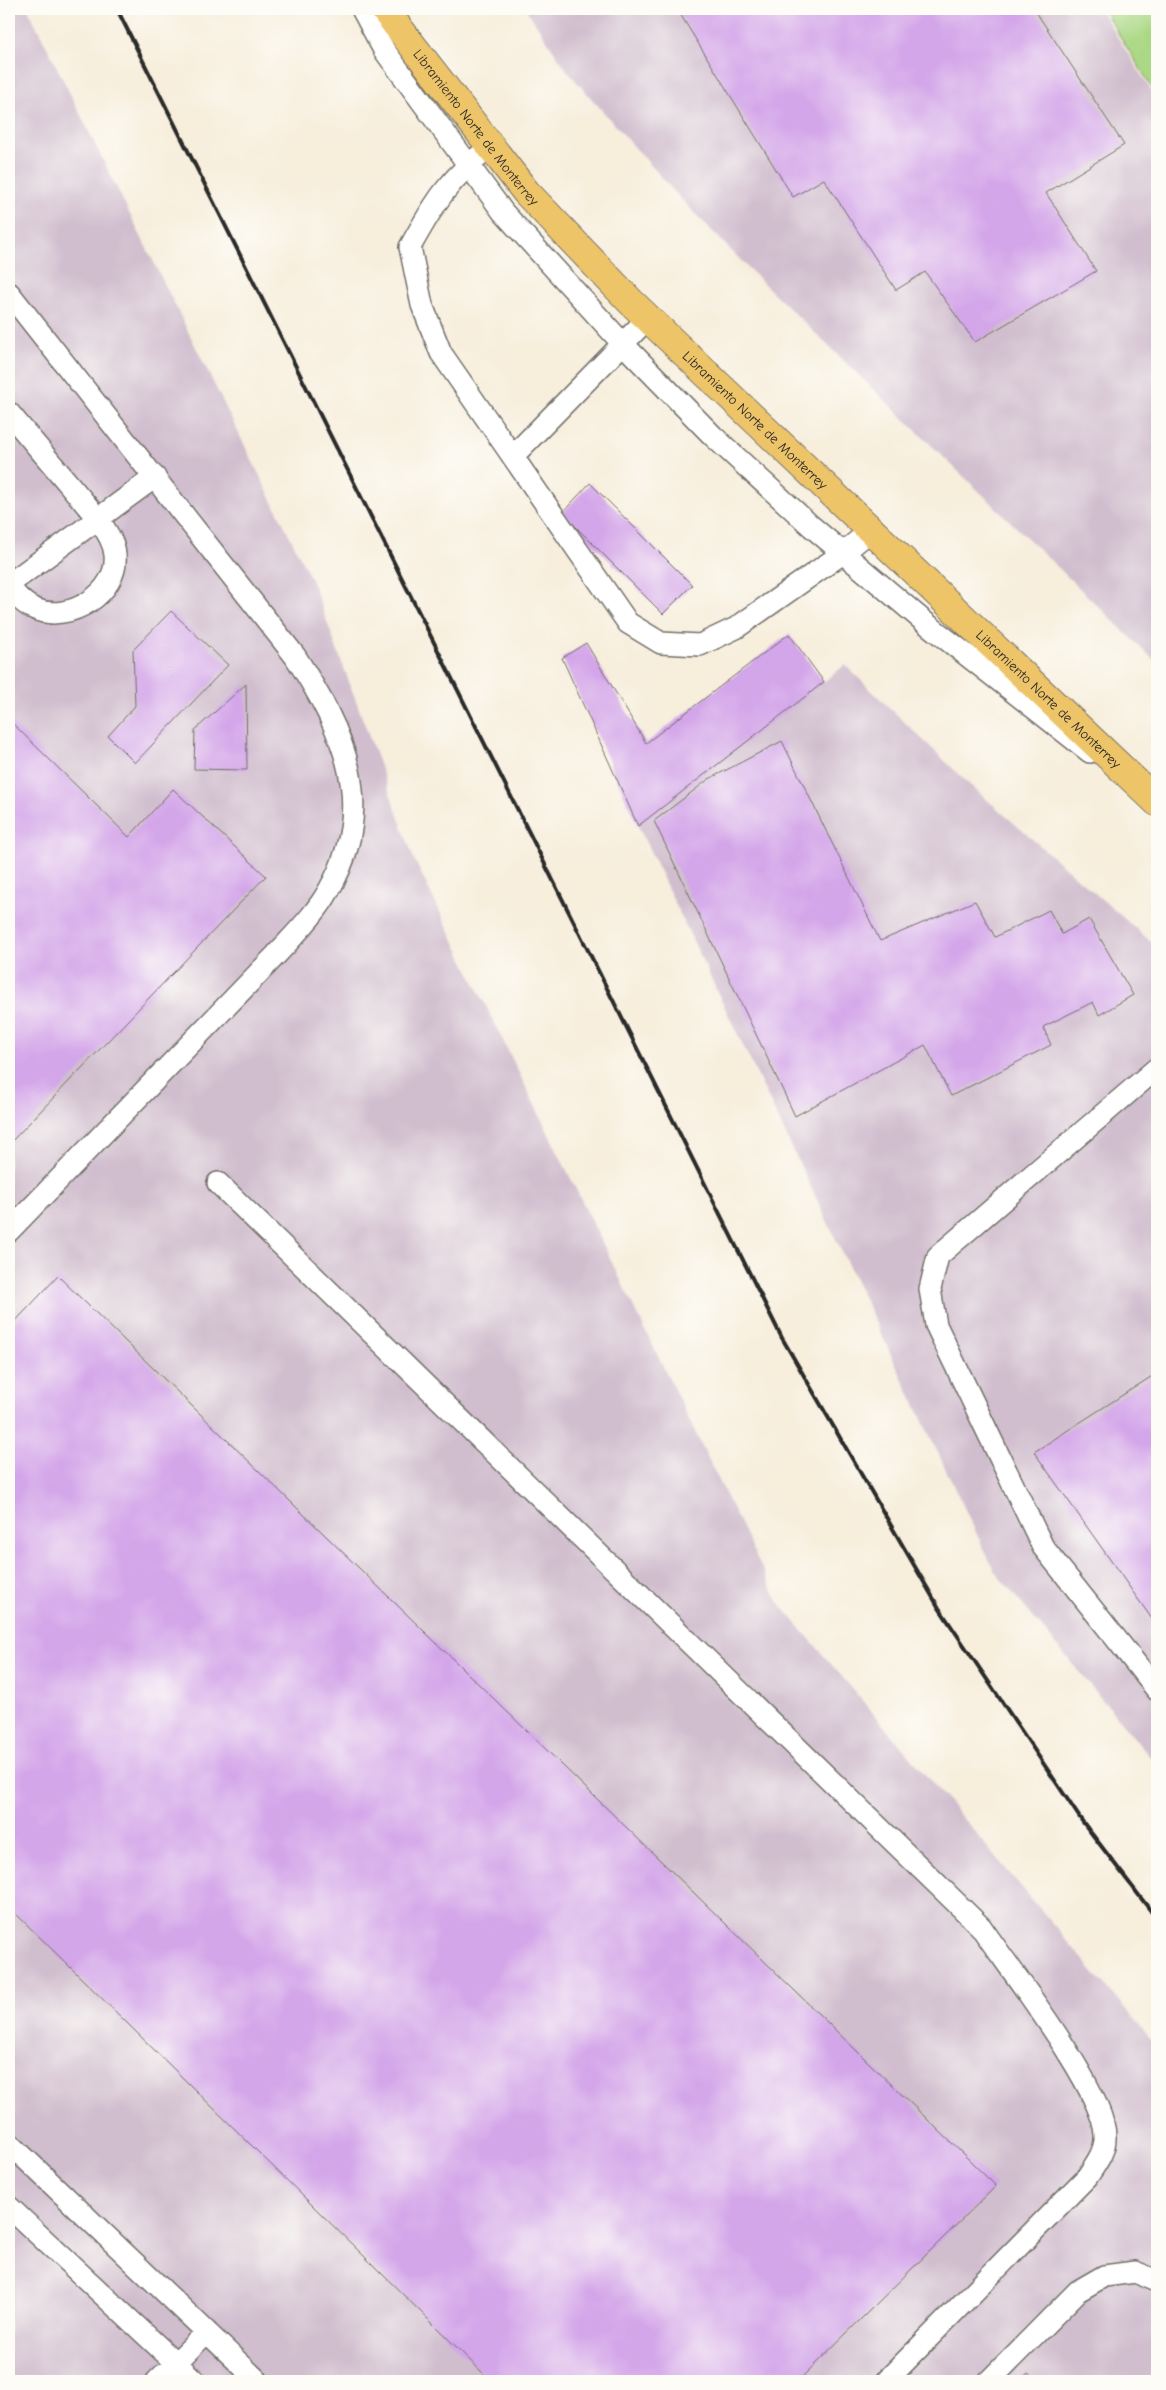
<svg xmlns="http://www.w3.org/2000/svg" width="1166" height="2390" font-family="'Comic Neue',sans-serif">
  <style>
    .industrial { fill: #d0bdce }
    .green { fill: #abd885; stroke: #6b8258 }
    .building { fill: #d3a5e9 }
    .lines { fill: none; stroke-linecap: round; stroke-linejoin: round }
    .lane-casing { stroke: #726f69; stroke-width: 24 }
    .primary-casing { stroke: #726f69; stroke-width: 30 }
    .lane { stroke: #fff; stroke-width: 21 }
    .primary { stroke: #eec469; stroke-width: 28 }
    .rail { stroke: #2b2b2b; stroke-width: 4 }
    .labels { text-anchor: middle; stroke-width: 4; stroke-linejoin: round; paint-order: stroke }
    .street-label { font-size: 14px; fill: #2b2b2b; stroke: #fdfcf7 }
  </style>
  <rect width="100%" height="100%" fill="#fdfcf7"/>
  <filter id="ink" filterUnits="userSpaceOnUse"><feTurbulence type="fractalNoise" baseFrequency=".02" numOctaves="2"/><feDisplacementMap in="SourceGraphic" scale="10" xChannelSelector="R" yChannelSelector="G"/><feConvolveMatrix kernelMatrix="1 2 1 2 8 2 1 2 1" color-interpolation-filters="sRGB"/></filter>
  <filter id="wash" filterUnits="userSpaceOnUse"><feTurbulence type="fractalNoise" baseFrequency=".0096" numOctaves="4" result="noise"/><feDisplacementMap in="SourceGraphic" scale="20" xChannelSelector="R" yChannelSelector="G"/><feGaussianBlur stdDeviation="1.12" result="paint"/><feColorMatrix in="noise" values="0 0 0 0 0 0 0 0 0 0 0 0 0 0 0 0 0 1.4 0 .05"/><feComposite in="paint" operator="in"/></filter>
  <g filter="url(#wash)">
    <rect width="100%" height="100%" fill="#f7eedc"/>
    <!-- industrial -->
    <path class="industrial" d="M9,9H28L312,581L414,859L779,1603L1157,2046V2381H9Z
      M526,9H1100L1157,100V663L759,279L680,198L568,72Z
      M845,665L970,785L1157,947V1765L995,1572L638,826Z"/>
    <!-- green -->
    <path class="green" d="M1103,9H1157V96Z"/>
    <g id="blocks">
      <!-- building -->
      <path class="building" d="M677,9H1034L1124,145L1046,193L1096,271L975,342L925,272L896,290L824,179L793,197Z
        M9,49H10L13,129H9Z
        M590,483L692,585L663,614L562,513Z
        M171,611L228,665L135,763L108,736L135,706L133,650Z
        M789,634L824,682L638,826L562,658L586,643L646,743Z
        M246,684L247,770L194,769L195,730Z
        M9,720L129,837L173,789L266,876L9,1144Z
        M782,741L880,941L975,901L995,937L1049,910L1062,934L1089,919L1133,995L1099,1015L1093,1002L1043,1027L1051,1045L951,1096L925,1045L795,1116L654,821L709,779Z
        M58,1276L996,2186L798,2381H491L9,1907V1328Z
        M1157,1373V1626L1034,1452Z
        M1028,2373L1037,2381H1019Z"/>
    </g>
  </g>
  <g filter="url(#ink)">
    <use href="#blocks" fill-opacity="0" stroke="#726f69" stroke-width="1"/>
    <g class="lines">
      <defs>
        <path id="lane" d="M362,9L384,50L503,212L623,344L713,436L811,526L927,624L1090,752
          M492,146C450,177 435,202 410,247L422,305L441,353L628,623L661,643L700,645L736,628L843,553L870,531
          M9,293L295,656C344,732 378,805 329,890C316,914 294,935 276,955L9,1231
          M9,413L99,520C106,531 114,542 115,555C119,593 68,624 35,609C24,605 17,596 9,587
          M513,456L648,318
          M9,584L155,477
          M1157,1068L938,1256L930,1289L936,1325L1043,1547L1157,1690
          M218,1183L981,1927C1009,1968 1105,2091 1105,2136C1106,2151 1095,2165 1087,2177L886,2381
          M9,2143L258,2381
          M9,2207L195,2381
          M157,2381L207,2332
          M989,2381L1078,2291L1104,2276L1135,2272L1157,2281"/>
        <g id="primary">
          <path id="s1" d="M384,9L526,192L631,302L1157,802"/>
        </g>
      </defs>
      <!-- lane casing -->
      <use href="#lane" class="lane-casing"/>
      <!-- primary casing -->
      <use href="#primary" class="primary-casing"/>
      <!-- lane -->
      <use href="#lane" class="lane"/>
      <!-- primary -->
      <use href="#primary" class="primary"/>
      <!-- rail -->
      <path class="rail" d="M117,9L782,1338L939,1608L1082,1821L1157,1919"/>
    </g>
  </g>
  <g class="labels">
    <!-- street labels -->
    <g class="street-label">
      <text dy="5" stroke="none"><textPath href="#s1" startOffset="150">Libramiento Norte de Monterrey</textPath></text>
      <text dy="5" stroke="none"><textPath href="#s1" startOffset="555">Libramiento Norte de Monterrey</textPath></text>
      <text dy="5" stroke="none"><textPath href="#s1" startOffset="960">Libramiento Norte de Monterrey</textPath></text>
    </g>
  </g>
  <!-- margin -->
  <rect width="1166" height="2390" fill="none" stroke="#fdfcf7" stroke-width="30"/>
</svg>
